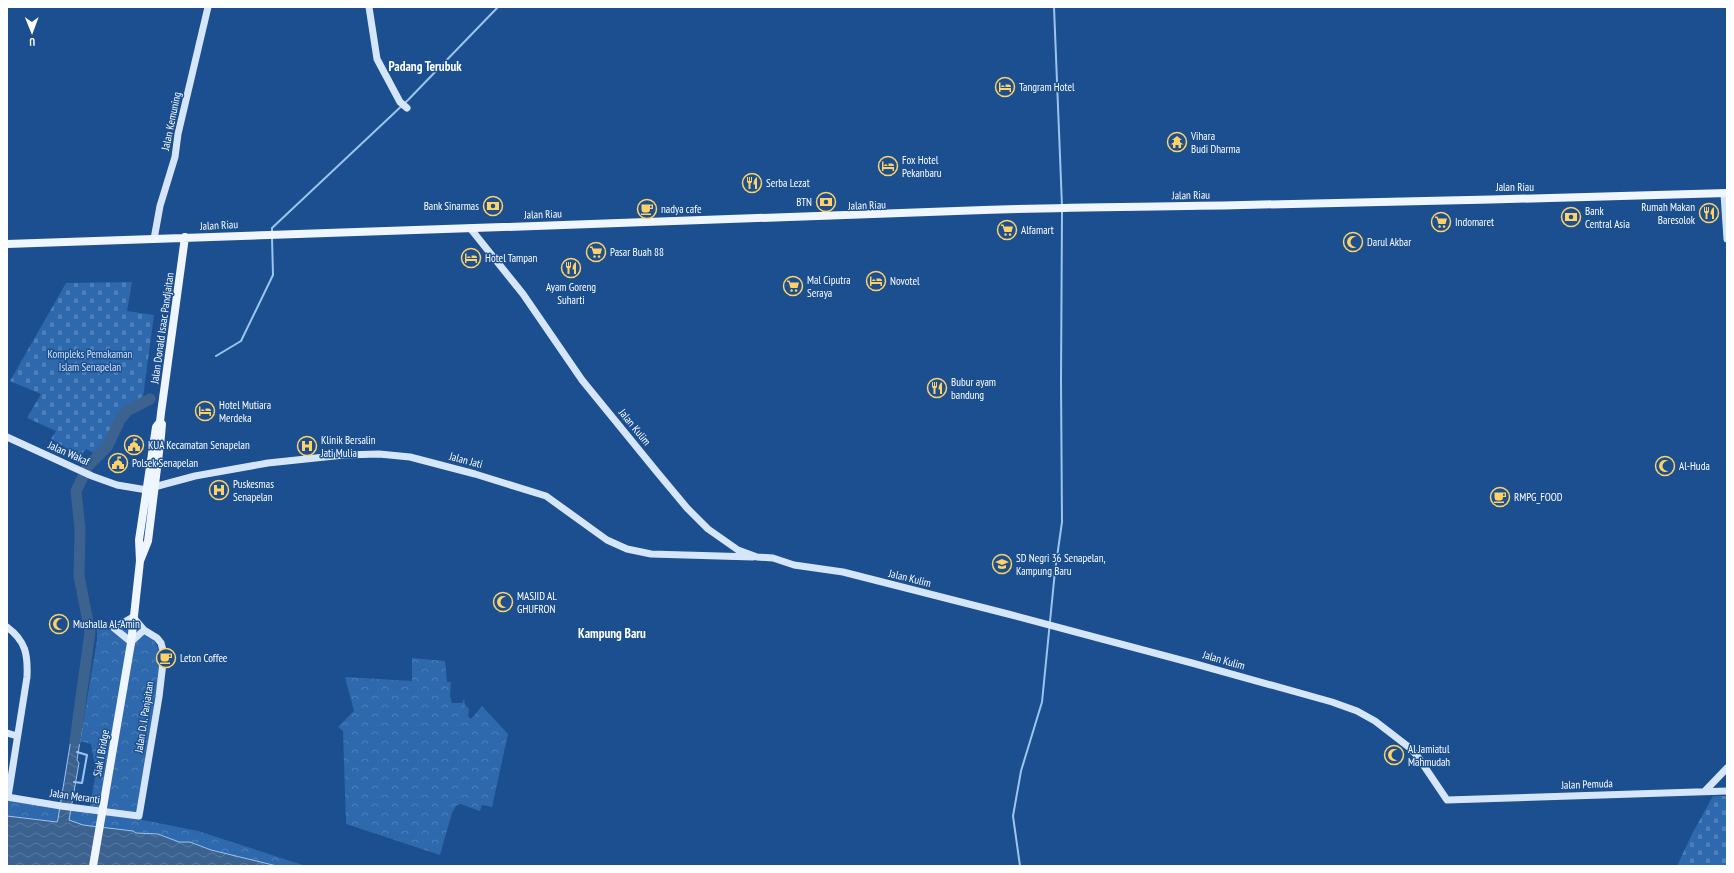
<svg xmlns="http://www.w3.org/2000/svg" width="1734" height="873" font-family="'PT Sans Narrow',sans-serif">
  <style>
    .forest { fill: url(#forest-crowns) }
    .cemetery { fill: url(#cemetery-stones) }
    .water { fill: url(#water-waves); stroke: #9cc4f0 }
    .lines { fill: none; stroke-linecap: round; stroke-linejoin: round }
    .stream { stroke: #9cc4f0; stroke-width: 2 }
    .river { stroke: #3c6290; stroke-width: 11 }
    .secondary { stroke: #d6e6fa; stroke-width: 7 }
    .primary { stroke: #f0f6ff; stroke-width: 8 }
    .primary-bridge { stroke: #f0f6ff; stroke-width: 8 }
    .labels { text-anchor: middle; stroke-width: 3; stroke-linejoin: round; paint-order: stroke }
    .poi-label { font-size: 11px; fill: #fff; stroke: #1b4f8f; text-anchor: start }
    .street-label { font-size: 11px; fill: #fff; stroke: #1b4f8f }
    .park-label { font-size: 11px; fill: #cfe3fa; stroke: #1b4f8f }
    .quarter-label { font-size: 13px; font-weight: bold; fill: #fff; stroke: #1b4f8f }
  </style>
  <defs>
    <pattern id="forest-crowns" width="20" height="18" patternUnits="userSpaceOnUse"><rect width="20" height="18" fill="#2e69ad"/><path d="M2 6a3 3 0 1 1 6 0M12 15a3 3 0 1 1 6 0" fill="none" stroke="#4d80b9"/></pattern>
    <pattern id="cemetery-stones" width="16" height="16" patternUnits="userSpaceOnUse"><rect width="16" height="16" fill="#2e69ad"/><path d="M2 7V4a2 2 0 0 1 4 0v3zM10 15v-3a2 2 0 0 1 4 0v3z" fill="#4d80b9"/></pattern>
    <pattern id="water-waves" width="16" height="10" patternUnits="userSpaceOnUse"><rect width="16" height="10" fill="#3c6290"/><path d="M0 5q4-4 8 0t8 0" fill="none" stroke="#597aa1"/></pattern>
  </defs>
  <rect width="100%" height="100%" fill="#1b4f8f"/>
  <!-- forest -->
  <path class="forest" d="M97,627L147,628L158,648L161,663L136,812L90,806L96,772L91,744L80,741L97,640Z
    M412,658L445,661L447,682H451L450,696L452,703H462L464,699L465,705L469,709L468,716L471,719L482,706L508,734L492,807L482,805L480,811L460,804L456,806L452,813L440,855L346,824L343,731L338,727L354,711L345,677L412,681Z
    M7,800L60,809L57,822L7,816Z
    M71,810L138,819L198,831L306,866H277L211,850L190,842H179L158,834L136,833L83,825L69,820Z"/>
  <!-- cemetery -->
  <path class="cemetery" d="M132,282L127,311L154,315L143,397C134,404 124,410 118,420C108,435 111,441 95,454L86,449L80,456L51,439L56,431L27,418L41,394L10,381L66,283Z
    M1713,796H1727V866H1677L1692,834Z"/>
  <!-- water -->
  <path class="water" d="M73,727L82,728L77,760L79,763L69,820L83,825L133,831L136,833L158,834L179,842H190L211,850L277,866H7V816L57,822L58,819Z"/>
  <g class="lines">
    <!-- stream -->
    <path class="stream" d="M1054,7L1062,206
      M272,233V228L408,100L498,7
      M216,356L241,341L273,275L272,237
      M74,782L82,783L87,755L77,752
      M1020,866L1013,816L1021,771L1042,702L1055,571L1062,522L1061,381L1062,211"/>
    <!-- river -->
    <path class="river" d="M75,741L90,632L79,576L80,529L76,491L88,466L107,447L120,420L127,411L150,399"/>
    <!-- secondary -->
    <path class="secondary" d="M369,7L377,59L400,102L407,108
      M1724,194L1727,239
      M470,228L523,294L582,380L657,472L687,508L708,529L738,550L757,557L773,558L794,565L843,572L1008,614L1192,663L1332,702L1357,711L1375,721L1410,748L1418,757L1447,800L1727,791
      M154,239L160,206L175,157L178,134L208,7
      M7,437L92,476L117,485L147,490
      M154,487L195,476L268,463L344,455L379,454L410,457L475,474L546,496L607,540L627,549L651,554L753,557
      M7,627C26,641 28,655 27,677L8,797
      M7,733L17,736
      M1705,791L1727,768
      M7,797L61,806L139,816L159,697L164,654L161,643L157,638L144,630L133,617L114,628L131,642L144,630"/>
    <!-- primary -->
    <path class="primary" d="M7,244C333,232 658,223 984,210C1070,207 1156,207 1243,205C1404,202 1566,198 1727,193
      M140,561L148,541L161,436L162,424L160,422
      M131,643L140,561L139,540L156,427L160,422L161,413L185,237"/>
    <!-- primary-bridge -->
    <path class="primary-bridge" d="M93,866L131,643"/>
  </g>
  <!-- icons -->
  <defs>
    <symbol id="hotel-ring" viewBox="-11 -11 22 22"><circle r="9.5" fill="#1b4f8f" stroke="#ffd166" stroke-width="1.5"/><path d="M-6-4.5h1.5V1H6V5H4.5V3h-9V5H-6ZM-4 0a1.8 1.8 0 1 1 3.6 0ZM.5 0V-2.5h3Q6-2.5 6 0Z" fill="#ffd166"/></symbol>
    <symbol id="temple-ring" viewBox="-11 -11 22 22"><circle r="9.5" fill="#1b4f8f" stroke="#ffd166" stroke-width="1.5"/><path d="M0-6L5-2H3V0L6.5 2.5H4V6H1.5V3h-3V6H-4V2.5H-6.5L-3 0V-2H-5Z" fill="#ffd166"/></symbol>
    <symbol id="restaurant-ring" viewBox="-11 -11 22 22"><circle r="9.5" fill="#1b4f8f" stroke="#ffd166" stroke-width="1.5"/><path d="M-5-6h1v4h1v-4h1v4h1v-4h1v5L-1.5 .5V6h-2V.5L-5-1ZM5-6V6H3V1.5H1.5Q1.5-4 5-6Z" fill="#ffd166"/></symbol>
    <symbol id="bank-ring" viewBox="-11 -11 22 22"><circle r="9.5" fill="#1b4f8f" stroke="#ffd166" stroke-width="1.5"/><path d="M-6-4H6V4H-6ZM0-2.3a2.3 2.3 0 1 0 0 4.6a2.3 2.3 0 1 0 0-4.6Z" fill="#ffd166"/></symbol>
    <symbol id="cafe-ring" viewBox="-11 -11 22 22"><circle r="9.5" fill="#1b4f8f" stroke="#ffd166" stroke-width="1.5"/><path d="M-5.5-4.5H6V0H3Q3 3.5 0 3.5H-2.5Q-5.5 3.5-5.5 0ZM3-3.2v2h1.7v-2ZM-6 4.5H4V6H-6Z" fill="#ffd166"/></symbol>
    <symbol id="supermarket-ring" viewBox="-11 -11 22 22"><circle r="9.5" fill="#1b4f8f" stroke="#ffd166" stroke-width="1.5"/><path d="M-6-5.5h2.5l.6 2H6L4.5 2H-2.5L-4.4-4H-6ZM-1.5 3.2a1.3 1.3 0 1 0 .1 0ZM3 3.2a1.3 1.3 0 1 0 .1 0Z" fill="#ffd166"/></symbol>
    <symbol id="mosque-ring" viewBox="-11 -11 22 22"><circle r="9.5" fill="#1b4f8f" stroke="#ffd166" stroke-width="1.5"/><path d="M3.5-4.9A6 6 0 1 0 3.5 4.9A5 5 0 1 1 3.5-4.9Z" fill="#ffd166"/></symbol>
    <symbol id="civic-ring" viewBox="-11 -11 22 22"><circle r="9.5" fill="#1b4f8f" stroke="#ffd166" stroke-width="1.5"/><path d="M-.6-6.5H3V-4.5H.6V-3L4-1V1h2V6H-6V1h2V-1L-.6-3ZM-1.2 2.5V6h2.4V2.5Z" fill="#ffd166"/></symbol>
    <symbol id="hospital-ring" viewBox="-11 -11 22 22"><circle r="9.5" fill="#1b4f8f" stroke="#ffd166" stroke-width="1.5"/><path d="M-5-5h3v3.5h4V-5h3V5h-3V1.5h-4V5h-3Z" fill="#ffd166"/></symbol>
    <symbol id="school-ring" viewBox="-11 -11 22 22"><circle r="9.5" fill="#1b4f8f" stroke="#ffd166" stroke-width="1.5"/><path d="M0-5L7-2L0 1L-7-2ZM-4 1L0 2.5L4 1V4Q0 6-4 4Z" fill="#ffd166"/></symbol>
  </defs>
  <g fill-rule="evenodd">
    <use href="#hotel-ring" x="994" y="76" width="22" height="22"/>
    <use href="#temple-ring" x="1166" y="131" width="22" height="22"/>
    <use href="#hotel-ring" x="877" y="155" width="22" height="22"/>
    <use href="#restaurant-ring" x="741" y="172" width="22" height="22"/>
    <use href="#bank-ring" x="815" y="191" width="22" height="22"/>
    <use href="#bank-ring" x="482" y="195" width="22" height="22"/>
    <use href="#cafe-ring" x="636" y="198" width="22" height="22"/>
    <use href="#restaurant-ring" x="1698" y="202" width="22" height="22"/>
    <use href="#bank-ring" x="1560" y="206" width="22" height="22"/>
    <use href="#supermarket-ring" x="1430" y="211" width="22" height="22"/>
    <use href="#supermarket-ring" x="996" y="219" width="22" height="22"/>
    <use href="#mosque-ring" x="1342" y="231" width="22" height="22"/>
    <use href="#supermarket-ring" x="585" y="241" width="22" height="22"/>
    <use href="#hotel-ring" x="460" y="247" width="22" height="22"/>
    <use href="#restaurant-ring" x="560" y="257" width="22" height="22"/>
    <use href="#hotel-ring" x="865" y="270" width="22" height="22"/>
    <use href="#supermarket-ring" x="782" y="275" width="22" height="22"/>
    <use href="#restaurant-ring" x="926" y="377" width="22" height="22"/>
    <use href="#hotel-ring" x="194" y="400" width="22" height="22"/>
    <use href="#civic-ring" x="123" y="434" width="22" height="22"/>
    <use href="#hospital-ring" x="296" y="435" width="22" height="22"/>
    <use href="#civic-ring" x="107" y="452" width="22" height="22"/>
    <use href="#mosque-ring" x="1654" y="455" width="22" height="22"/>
    <use href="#hospital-ring" x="208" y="479" width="22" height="22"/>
    <use href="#cafe-ring" x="1489" y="486" width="22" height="22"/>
    <use href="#school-ring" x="991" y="553" width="22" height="22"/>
    <use href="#mosque-ring" x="492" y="591" width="22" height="22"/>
    <use href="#mosque-ring" x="48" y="613" width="22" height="22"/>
    <use href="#cafe-ring" x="155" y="647" width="22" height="22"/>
    <use href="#mosque-ring" x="1383" y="744" width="22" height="22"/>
  </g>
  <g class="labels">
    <!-- poi labels -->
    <g class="poi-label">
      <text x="1019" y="91">Tangram Hotel</text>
      <text x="1191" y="140">Vihara<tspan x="1191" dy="13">Budi Dharma</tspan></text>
      <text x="902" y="164">Fox Hotel<tspan x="902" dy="13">Pekanbaru</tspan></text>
      <text x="766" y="187">Serba Lezat</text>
      <text x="812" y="206" text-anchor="end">BTN</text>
      <text x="479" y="210" text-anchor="end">Bank Sinarmas</text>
      <text x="1695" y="211" text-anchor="end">Rumah Makan<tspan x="1695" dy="13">Baresolok</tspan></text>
      <text x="661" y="213">nadya cafe</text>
      <text x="1585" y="215">Bank<tspan x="1585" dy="13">Central Asia</tspan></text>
      <text x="1455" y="226">Indomaret</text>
      <text x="1021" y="234">Alfamart</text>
      <text x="1367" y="246">Darul Akbar</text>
      <text x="610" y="256">Pasar Buah 88</text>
      <text x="485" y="262">Hotel Tampan</text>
      <text x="807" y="284">Mal Ciputra<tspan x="807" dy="13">Seraya</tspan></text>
      <text x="890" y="285">Novotel</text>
      <text x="571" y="291" text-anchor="middle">Ayam Goreng<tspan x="571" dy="13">Suharti</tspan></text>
      <text x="951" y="386">Bubur ayam<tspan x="951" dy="13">bandung</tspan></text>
      <text x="219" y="409">Hotel Mutiara<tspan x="219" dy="13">Merdeka</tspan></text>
      <text x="321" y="444">Klinik Bersalin<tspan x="321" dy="13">Jati Mulia</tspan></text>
      <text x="148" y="449">KUA Kecamatan Senapelan</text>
      <text x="132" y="467">Polsek Senapelan</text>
      <text x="1679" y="470">Al-Huda</text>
      <text x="233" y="488">Puskesmas<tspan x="233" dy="13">Senapelan</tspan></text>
      <text x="1514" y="501">RMPG_FOOD</text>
      <text x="1016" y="562">SD Negri 36 Senapelan,<tspan x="1016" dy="13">Kampung Baru</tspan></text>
      <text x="517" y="600">MASJID AL<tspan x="517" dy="13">GHUFRON</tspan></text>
      <text x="73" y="628">Mushalla Al-Amin</text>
      <text x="180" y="662">Leton Coffee</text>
      <text x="1408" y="753">Al Jamiatul<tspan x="1408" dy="13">Mahmudah</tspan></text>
    </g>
    <!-- street labels -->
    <g class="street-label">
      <text transform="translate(171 121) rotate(-78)" y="4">Jalan Kemuning</text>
      <text x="1515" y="191">Jalan Riau</text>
      <text transform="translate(1191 195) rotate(-1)" y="4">Jalan Riau</text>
      <text transform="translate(867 205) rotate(-2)" y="4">Jalan Riau</text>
      <text transform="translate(543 214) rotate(-2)" y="4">Jalan Riau</text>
      <text transform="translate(219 225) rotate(-3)" y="4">Jalan Riau</text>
      <text transform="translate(162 328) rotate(-82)" y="4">Jalan Donald Isaac Pandjaitan</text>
      <text transform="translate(635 427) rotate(51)" y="4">Jalan Kulim</text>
      <text transform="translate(69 453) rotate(24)" y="4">Jalan Wakaf</text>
      <text transform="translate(466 460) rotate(15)" y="4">Jalan Jati</text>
      <text transform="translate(910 578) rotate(14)" y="4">Jalan Kulim</text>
      <text transform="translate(1224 660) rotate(16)" y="4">Jalan Kulim</text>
      <text transform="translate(144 717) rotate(-81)" y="4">Jalan D. I. Panjaitan</text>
      <text transform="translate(101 753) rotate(-80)" y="4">Siak I Bridge</text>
      <text transform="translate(1587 784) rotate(-2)" y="4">Jalan Pemuda</text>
      <text transform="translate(75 796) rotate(8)" y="4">Jalan Meranti</text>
    </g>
    <!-- park labels -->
    <g class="park-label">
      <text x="90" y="358">Kompleks Pemakaman<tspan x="90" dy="13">Islam Senapelan</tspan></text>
    </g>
    <!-- quarter labels -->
    <g class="quarter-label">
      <text x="425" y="71">Padang Terubuk</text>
      <text x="612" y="638">Kampung Baru</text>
    </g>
  </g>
  <!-- border -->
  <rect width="1734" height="873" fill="none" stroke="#ffffff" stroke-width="16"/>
  <!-- north arrow -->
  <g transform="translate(32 32) rotate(179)" stroke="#1b4f8f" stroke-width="3" paint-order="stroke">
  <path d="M0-3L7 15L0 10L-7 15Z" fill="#ffffff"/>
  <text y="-6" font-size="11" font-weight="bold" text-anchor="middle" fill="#ffffff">U</text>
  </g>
</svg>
